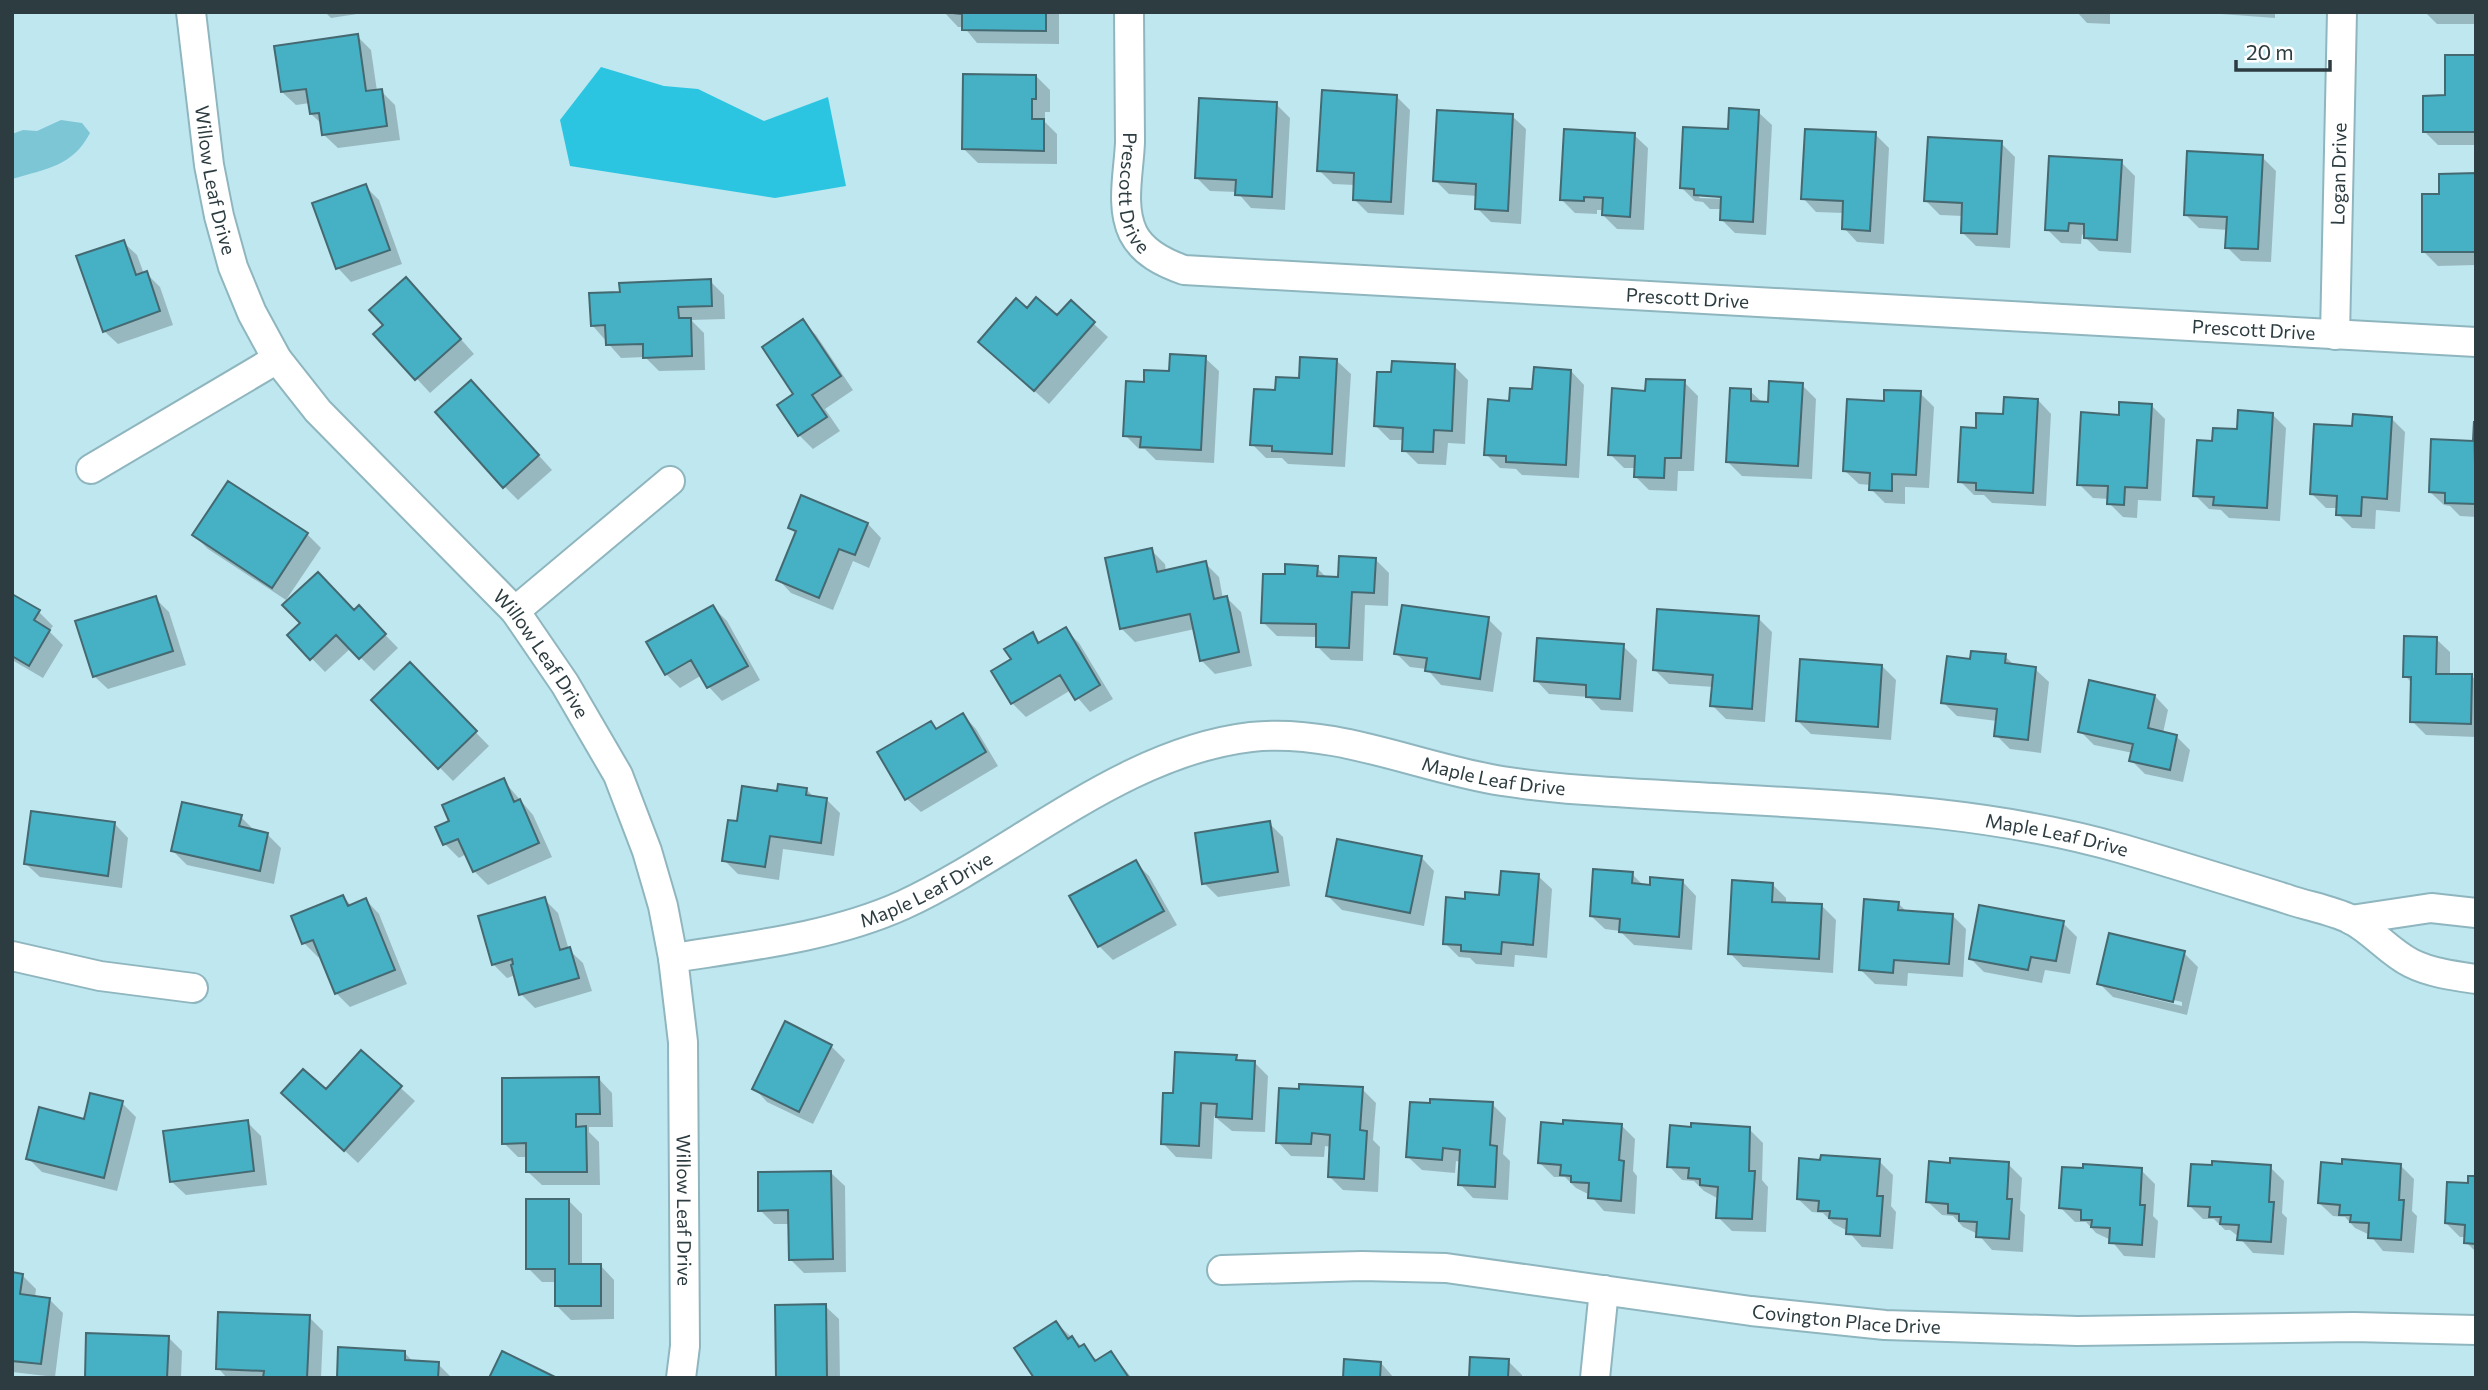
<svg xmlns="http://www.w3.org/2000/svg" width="2488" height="1390" font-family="Commissioner,sans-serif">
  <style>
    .green { fill: #7dc6d6 }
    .water { fill: #2bc5e1 }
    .shadow { fill: #0003; fill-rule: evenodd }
    .building { fill: #46b0c5; stroke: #456971; stroke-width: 2 }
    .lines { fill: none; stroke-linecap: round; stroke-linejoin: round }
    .minor-casing { stroke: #8fb6bf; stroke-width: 32 }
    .minor { stroke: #fff; stroke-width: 28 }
    .labels { text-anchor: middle; stroke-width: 5; stroke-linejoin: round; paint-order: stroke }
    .street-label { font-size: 19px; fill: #2c3c40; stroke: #fff }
  </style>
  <rect width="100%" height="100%" fill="#bfe7f0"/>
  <!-- green -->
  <path class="green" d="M61,120L82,123L90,133C73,166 46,169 12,179V134L23,130L37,131Z"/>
  <!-- water -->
  <path class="water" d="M601,67L664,86L698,89L764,121L828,97L846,186L775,198L570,166L560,120Z"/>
  <!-- shadow -->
  <path class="shadow" d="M325,12H370L331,18Z
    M944,12H1057L1059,14V44L977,43L964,27H958Z
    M2077,12H2110V24L2087,23Z
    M2219,12H2275V18L2221,14Z
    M2425,12H2476V24H2437Z
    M357,36L371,50L377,91H381L395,105L400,140L338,148L324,135L323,125L311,114L310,103L296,105L282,92Z
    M2476,57V145H2438L2424,131Z
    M1036,76L1050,90V112H1045V122L1057,134V164L978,163L964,149Z
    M1396,96L1410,110L1404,215L1368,213L1354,199L1355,185L1333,184L1319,170Z
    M1276,104L1290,118L1285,210L1251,208L1237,192L1210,191L1196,177Z
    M1758,112L1772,125L1766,235L1735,233L1721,219L1722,209H1710L1703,202L1695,201L1681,187L1730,131ZM1696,194L1730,196L1729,199L1700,198Z
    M1512,116L1526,129L1521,224L1491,222L1477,208L1478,196L1449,194L1435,180Z
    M1875,134L1889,148L1884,244L1857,242L1844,228V213L1816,212L1803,198Z
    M1634,135L1648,148L1644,230L1617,229L1603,215L1604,210H1597V214L1575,213L1562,200Z
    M2001,143L2015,157L2010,248L1976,246L1962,232L1963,216L1940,215L1926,201Z
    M2262,157L2276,171L2271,262L2241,261L2227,247L2228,230L2199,228L2186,215Z
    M2121,162L2135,176L2131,253L2099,251L2082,234L2081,244L2061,243L2047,229Z
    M2476,175V265L2438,266L2424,252L2441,195Z
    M365,186L379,200L402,264L351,282L338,268Z
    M123,242L137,255L144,274L146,273L160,287L173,325L118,344L104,331Z
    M710,281L724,295L725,319L691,320L704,333L705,370L659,371L645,357L621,358L592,325L621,294Z
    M420,293L474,354L430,393L376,334Z
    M1071,303L1108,337L1049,404L994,355L1027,310L1057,318Z
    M802,321L816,335L853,390L825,409L840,431L813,449L799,435L796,394Z
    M1205,358L1219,371L1214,463L1156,460L1145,449H1139L1125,435L1146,384Z
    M1337,361L1351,374L1345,467L1288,464L1282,458H1266L1252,444L1277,392Z
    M1454,366L1468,380L1465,444L1448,443L1446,465L1418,464L1404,450L1405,440H1390L1376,426Z
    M1571,371L1584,385L1579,478L1522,475L1516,469L1500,468L1486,454L1511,402Z
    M1684,382L1698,396L1694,471H1678L1677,491L1649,490L1635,476L1636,468H1624L1610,454L1647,393Z
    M1802,385L1816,399L1812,479L1742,476L1728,462L1750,391L1763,403L1770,404Z
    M1920,393L1934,407L1929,488L1905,487V504L1885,503L1871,489V485L1859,484L1845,471L1885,403Z
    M485,396L552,470L518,500L504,486Z
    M2038,400L2051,414L2046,506L1992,503L1984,495H1974L1960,481L1978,430Z
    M2151,405L2165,419L2161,501L2138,500L2137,518L2123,517L2109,503V499L2093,498L2079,484L2120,416Z
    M2272,414L2286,428L2280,521L2229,518L2221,510L2209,509L2195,495L2213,443Z
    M2391,418L2405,432L2400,512L2376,510L2375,529L2352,528L2338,514V508H2326L2312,494L2354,428Z
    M2476,426V517L2460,516L2450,506L2444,505L2430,492L2433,440L2475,442Z
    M868,524L881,538L869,568L853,561L833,610L791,593L778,579L796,534L790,528Z
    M307,534L321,548L286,600L208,549L194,535Z
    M1151,550L1165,564L1166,571L1205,563L1219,577L1223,599L1227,598L1241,612L1252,666L1215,674L1201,660L1195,629L1135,642L1121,628Z
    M1375,559L1389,573L1388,606L1365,605L1363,661L1331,660L1317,646L1318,637L1277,636L1263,622L1287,576L1317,568L1327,578L1340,579Z
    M12,596L39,612L53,626L49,631L63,645L43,678L12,660Z
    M155,598L169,612L186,665L108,689L94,676Z
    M713,607L727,621L760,680L722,701L709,687L702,675L680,688L666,674Z
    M359,608L398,648L374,671L351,648L325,672L289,635L355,612Z
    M1758,618L1772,632L1765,722L1726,719L1712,705L1714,687L1669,684L1655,670Z
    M1488,619L1502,633L1493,692L1441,685L1427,669L1410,667L1396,653Z
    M1065,629L1079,643L1113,699L1090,712L1071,690L1026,717L1012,703L1013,660L1032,635L1041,643Z
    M2436,639L2450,652V676H2471L2476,680V737L2426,735L2412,721L2413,684L2405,676Z
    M1623,646L1637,660L1633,712L1601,710L1589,697L1549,694L1536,680Z
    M2005,656L2015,666L2035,669L2049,682L2041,753L2010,749L1996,735L1997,721L1957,716L1943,702L1972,661Z
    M410,665L489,746L453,781L374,701Z
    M1882,666L1896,680L1891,740L1811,734L1798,721Z
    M2155,696L2168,710L2163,733L2176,736L2190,750L2183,782L2145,774L2131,760L2133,753L2094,745L2080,731Z
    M963,715L976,729L998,766L921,812L907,799L930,723L938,730Z
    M503,780L533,815L552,857L488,885L474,871L466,854L459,858L445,844L452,821Z
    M806,789L815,798L827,800L840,813L834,856L783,849L779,880L738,874L724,860L738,823L778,793Z
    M241,817L256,832L267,834L281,848L274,884L187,865L173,851Z
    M1269,823L1283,837L1290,886L1218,897L1204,883Z
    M115,824L128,838L122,888L40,877L26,864Z
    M1421,857L1434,871L1424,926L1342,910L1328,896Z
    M1135,862L1149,876L1177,925L1113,960L1099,946Z
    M1632,874L1644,886L1683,882L1696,896L1692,950L1634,945L1620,931L1605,929L1591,916Z
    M1538,876L1552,889L1547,958L1515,955L1514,967L1476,964L1470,958L1459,957L1445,943L1466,901L1501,896Z
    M1772,884L1786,898V904L1822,906L1836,920L1833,973L1743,967L1730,953Z
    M343,897L352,906L366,900L379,914L407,984L350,1007L336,993L321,955L318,957L304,943Z
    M544,899L558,913L569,950L583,963L592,991L535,1008L521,994L515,975L507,978L493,964Z
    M1898,903L1907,912L1952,915L1966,929L1963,977L1908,973L1907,986L1875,984L1861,970Z
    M2063,923L2077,937L2070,974L2045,970L2042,983L1984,972L1970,958Z
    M2184,953L2198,967L2187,1015L2113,997L2099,983ZM2113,986L2182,1002V1006L2113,989Z
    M831,1046L845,1060L813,1124L767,1102L754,1088Z
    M361,1052L415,1101L358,1163L297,1107L326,1091Z
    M1236,1057L1241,1062L1255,1063L1268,1076L1265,1132L1232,1131L1214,1116L1212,1159L1176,1157L1163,1143L1174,1095Z
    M599,1079L612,1093L613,1127H589V1132L599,1142L600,1185H542L528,1172V1157H518L504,1143Z
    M1362,1089L1376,1103L1373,1140L1380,1147L1378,1192L1343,1190L1329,1176L1331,1147L1325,1146L1324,1157L1291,1156L1278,1142Z
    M122,1103L136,1117L117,1191L42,1172L28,1158L85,1121Z
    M1492,1104L1506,1118L1503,1154L1510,1161L1508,1200L1473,1198L1460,1184L1461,1162L1456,1161L1455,1173L1422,1170L1408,1157Z
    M247,1122L261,1136L267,1185L186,1195L172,1182Z
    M1621,1125L1635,1139L1633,1171L1637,1176L1635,1214L1604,1211L1590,1195L1576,1188L1565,1177H1554L1540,1163Z
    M1749,1129L1763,1143L1762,1180L1768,1187L1766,1232L1732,1231L1718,1217L1719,1199L1704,1191L1694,1181L1682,1180L1669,1166Z
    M1822,1161H1879L1893,1175L1891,1206L1896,1212L1893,1249L1862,1247L1848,1231L1834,1224L1823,1213L1812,1212L1798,1199Z
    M2008,1164L2022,1178L2020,1210L2025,1215L2023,1252L1992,1250L1978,1234L1963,1227L1953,1216L1942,1215L1928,1202Z
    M2400,1165L2414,1179L2412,1211L2417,1216L2414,1253L2383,1251L2370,1235L2355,1228L2345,1217L2333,1216L2319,1203Z
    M2270,1167L2284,1181L2282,1213L2287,1218L2284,1255L2253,1253L2239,1237L2230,1230H2225L2214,1219H2203L2189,1205Z
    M2141,1170L2155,1184L2153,1216L2158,1221L2155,1258L2124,1256L2111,1240L2096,1233L2086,1222H2075L2061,1208Z
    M831,1173L845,1186L846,1272L804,1273L790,1259V1224H774L760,1210Z
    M2476,1178V1252L2466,1242V1237H2460L2446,1223Z
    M568,1200L582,1214V1266H601L614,1280V1319L571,1320L557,1306V1282H542L528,1268Z
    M12,1274L22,1275L36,1289L35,1298L49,1299L63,1313L55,1377L12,1372Z
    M825,1306L839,1319L840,1378H778Z
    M309,1317L323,1331L321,1378H227L218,1368Z
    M1056,1323L1098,1361L1111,1353L1132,1378H1036Z
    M168,1337L182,1351L181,1378H87Z
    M405,1353L414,1363L438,1364L452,1378H338Z
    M1508,1361L1522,1375V1378H1470Z
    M1381,1363L1394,1378H1345Z"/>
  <!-- building -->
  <path class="building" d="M943,12H1046V31L962,30V14Z
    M358,34L366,91L382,89L387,126L322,135L319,113L310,114L306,89L281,92L274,46Z
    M2445,55H2476V132H2423V96L2445,95Z
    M963,74L1036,75V99H1032V119H1044V151L962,149Z
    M1322,90L1397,95L1391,202L1353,200L1354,173L1317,171Z
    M1199,98L1277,102L1272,197L1235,195L1236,180L1195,178Z
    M1729,108L1759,110L1753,222L1720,220L1721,197L1694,195V189L1680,188L1683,127L1728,129Z
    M1437,110L1513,114L1508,211L1475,209L1476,184L1433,181Z
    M1564,129L1635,133L1630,217L1602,215L1603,198L1584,197V201L1560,200Z
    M1805,129L1876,132L1870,231L1842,229L1843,201L1801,199Z
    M1928,137L2002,141L1997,234L1961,233L1962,203L1924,201Z
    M2187,151L2263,155L2258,249L2225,248L2227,217L2184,215Z
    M2049,156L2122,160L2117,240L2084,238V224L2069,223L2068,231L2045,230Z
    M2476,173V252H2422V194H2439V174Z
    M366,184L390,250L336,269L312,203Z
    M124,240L136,275L147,271L160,311L103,332L76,256Z
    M406,277L461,339L415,380L373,334L383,325L369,310Z
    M711,279L712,306L678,307L679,318H691L692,356L643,358V344L606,345L605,325L591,326L589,293L620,292L619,283Z
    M1036,297L1057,315L1071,300L1095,322L1034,391L978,342L1016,298L1027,308Z
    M803,319L841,376L812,395L827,417L798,436L777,405L793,394L762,347Z
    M1170,354L1206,356L1201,450L1140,447L1141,437L1123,436L1126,381L1144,382V370L1169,371Z
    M1300,357L1337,359L1332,454L1272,451V446L1250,445L1254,389L1275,390L1276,377L1299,378Z
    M1392,361L1455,364L1452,431L1434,430L1433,452L1402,451L1403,428L1374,426L1377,372H1391Z
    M1534,367L1571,370L1566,465L1506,462V456L1484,455L1488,399L1509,401L1510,388L1532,389Z
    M1646,379L1685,380L1681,458H1665L1664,478L1634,477L1635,456L1608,455L1612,388L1645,391Z
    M471,380L539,455L503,488L435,412Z
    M1769,381L1803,383L1798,466L1726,462L1730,388L1751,389V401L1768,402Z
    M1884,390L1921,391L1916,475L1892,474V491L1869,490L1870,473L1843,471L1847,399L1884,401Z
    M2004,397L2038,399L2033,493L1976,490V483L1958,482L1961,427L1976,428V413L2003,414Z
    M2119,402L2152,404L2147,488L2125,487L2124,505L2107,504L2108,486L2077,485L2081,412L2119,415Z
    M2238,410L2273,413L2267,508L2213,505L2214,497L2193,496L2197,440L2212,441L2213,428L2237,429Z
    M2353,414L2392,417L2387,499L2362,497L2361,516L2336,515L2337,496L2310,494L2314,424L2352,426Z
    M2474,421L2476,504L2445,503V493L2429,492L2431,439L2473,441Z
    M228,481L308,533L272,588L192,535Z
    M801,495L868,523L855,555L839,549L819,598L776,580L796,531L788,528Z
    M1152,548L1157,572L1206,561L1214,599L1227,596L1239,652L1200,661L1190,614L1120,629L1105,558Z
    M1339,556L1376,558L1374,593L1352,592L1349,648L1316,647V624L1261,623L1263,574H1285V564L1318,566L1317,576L1338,577Z
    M318,572L354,610L359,605L386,634L359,659L336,635L310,660L287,635L300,623L282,605Z
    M12,594L40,610L34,620L50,630L29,666L12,656Z
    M156,596L173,651L93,677L75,621Z
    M713,605L748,666L707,688L691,660L665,675L646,642Z
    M1402,605L1489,617L1480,679L1425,671L1427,658L1394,654Z
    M1657,609L1759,616L1752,709L1710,706L1713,675L1653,670Z
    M1066,627L1100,685L1075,700L1060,675L1011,704L991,671L1011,659L1004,649L1033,632L1038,643Z
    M2404,636L2437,637L2436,674H2472L2471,724L2410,722L2411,677H2403Z
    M1537,638L1624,644L1620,699L1586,697V685L1534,681Z
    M1971,651L2006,654L2005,663L2036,667L2028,740L1994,736L1997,709L1941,703L1947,656L1970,659Z
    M1800,659L1882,665L1878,727L1796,721Z
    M410,662L477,731L438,769L371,700Z
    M2089,680L2155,695L2148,728L2177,735L2170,770L2129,761L2133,744L2078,732Z
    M963,713L986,752L905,800L877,752L931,721L936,729Z
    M504,778L514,802L520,799L539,843L473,872L458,839L443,845L435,827L449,821L442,805Z
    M778,784L807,788L806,795L827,798L821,843L770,836L765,867L722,861L728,820L737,821L742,786L777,791Z
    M182,802L242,815L239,826L268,833L260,871L171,851Z
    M31,811L115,822L108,876L24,864Z
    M1270,821L1278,872L1202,884L1195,833Z
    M1337,839L1422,856L1410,913L1326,896Z
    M1136,860L1164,911L1098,947L1069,896Z
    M1593,869L1633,872L1632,883L1650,885V877L1683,880L1679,937L1619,932L1620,919L1590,916Z
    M1501,871L1539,874L1533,945L1502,942L1501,954L1461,951V945L1443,944L1446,897L1465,899V892L1499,895Z
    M1732,880L1773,883L1772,902L1822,904L1819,959L1728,954Z
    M343,895L348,906L366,898L395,970L335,994L313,940L302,944L291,916Z
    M545,897L560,950L570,947L579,978L519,995L511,965L513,964L512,959L492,965L478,916Z
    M1864,899L1899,902L1898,910L1953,914L1949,964L1894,960L1893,973L1859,970Z
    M1979,905L2064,921L2056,961L2031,957L2028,970L1969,959Z
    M2109,933L2185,951L2173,1002L2097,984Z
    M785,1021L832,1045L799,1112L752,1089Z
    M361,1050L402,1086L344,1151L281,1093L303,1069L326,1089Z
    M1175,1052L1237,1055L1236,1060L1255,1061L1252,1119L1216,1117L1217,1104L1201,1103L1199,1146L1161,1144L1163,1093H1173Z
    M599,1077L600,1114H576V1127L586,1126L587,1172H526V1143L502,1144V1078Z
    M1299,1084L1363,1087L1360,1130L1367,1131L1364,1179L1328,1177L1330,1135L1312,1133L1311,1144L1276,1143L1279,1088L1299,1089Z
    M90,1093L123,1101L104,1178L26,1159L39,1107L84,1119Z
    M1430,1099L1493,1102L1490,1145L1497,1146L1495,1187L1458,1185L1460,1150L1443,1148L1442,1160L1406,1157L1410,1102L1430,1103Z
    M248,1120L254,1171L170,1182L163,1131Z
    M1563,1120L1622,1124L1619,1160L1624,1161L1621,1201L1588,1198L1589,1183L1571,1182V1176L1560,1175L1561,1165L1538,1163L1541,1122L1563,1124Z
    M1691,1123L1750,1127L1749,1171H1755L1752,1219L1716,1218L1718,1187L1700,1185V1179L1688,1178L1689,1168L1667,1167L1670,1125L1691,1127Z
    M1821,1155L1880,1159L1877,1196H1883L1880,1236L1846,1234L1847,1219L1829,1218L1830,1211H1818L1819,1201L1797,1199L1799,1158L1820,1160Z
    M1950,1158L2009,1162L2007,1199H2012L2009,1239L1976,1237L1977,1222L1959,1221V1214L1948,1213V1204L1926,1202L1929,1161L1950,1163Z
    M2342,1159L2401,1164L2399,1200H2404L2401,1240L2368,1238L2369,1223L2350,1222L2351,1215H2339L2340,1205L2318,1203L2321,1162L2342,1164Z
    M2212,1161L2271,1165L2269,1202H2274L2271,1242L2237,1240L2239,1225L2220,1224L2221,1217H2209L2210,1207L2188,1206L2191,1164L2212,1165Z
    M2083,1164L2142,1168L2140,1205H2145L2142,1245L2109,1243L2110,1228L2091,1227L2092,1220H2081V1210L2059,1208L2062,1167L2083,1168Z
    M831,1171L833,1259L789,1260L788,1210L758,1211V1172Z
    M2468,1176H2476V1244L2464,1243L2465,1225L2445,1223L2447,1182L2468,1183Z
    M526,1199H569V1264H601V1306H555V1269H526Z
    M12,1272L23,1274L20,1294L50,1298L41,1364L12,1361Z
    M826,1304L827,1378H776L775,1305Z
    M218,1312L310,1315L307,1378H263L264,1371L216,1369Z
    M1056,1321L1068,1339L1072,1336L1079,1347L1084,1344L1095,1361L1111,1351L1129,1378H1034L1014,1348Z
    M86,1333L169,1336L167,1378H85Z
    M338,1347L405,1351V1360L439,1362L438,1378H337Z
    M502,1351L557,1378H489Z
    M1470,1357L1509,1359L1508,1378H1469Z
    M1344,1359L1381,1362L1380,1378H1343Z"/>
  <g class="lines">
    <defs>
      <g id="minor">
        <path id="s1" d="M191,12L209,165L219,216L233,267L252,313L277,359L318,411L515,611L565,684L618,775L647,851L663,906L673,958L683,1042L685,1346L681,1378"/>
        <path id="s2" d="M1129,12C1129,55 1130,99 1130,142C1129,171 1120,206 1133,233C1143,253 1164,263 1184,270L2476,342"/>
        <path id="s3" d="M2335,335L2342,12"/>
        <path d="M91,469L277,359"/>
        <path d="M515,611L670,481"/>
        <path d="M2351,920L2431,908L2476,913"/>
        <path d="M12,956L100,976L193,988"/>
        <path id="s4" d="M673,958C749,946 832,937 903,905C1017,852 1123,752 1251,737C1337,728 1419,768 1502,781C1555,789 1609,792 1663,795C1817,805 1974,806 2123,849C2178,865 2232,882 2287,899C2307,906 2331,910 2350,919C2372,930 2389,952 2411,963C2431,973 2455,976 2476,979"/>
        <path id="s5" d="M1222,1270L1362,1266L1446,1268L1751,1311L1885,1325L2077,1331L2354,1327L2476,1330"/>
        <path d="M1595,1378L1604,1290"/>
      </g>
    </defs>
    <!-- minor casing -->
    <use href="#minor" class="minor-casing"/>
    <!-- minor -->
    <use href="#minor" class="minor"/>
  </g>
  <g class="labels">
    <!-- street labels -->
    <g class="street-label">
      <text dy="7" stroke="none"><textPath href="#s3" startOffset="161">Logan Drive</textPath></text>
      <text dy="7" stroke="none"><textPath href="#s1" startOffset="170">Willow Leaf Drive</textPath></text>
      <text dy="7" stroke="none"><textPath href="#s2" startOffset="182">Prescott Drive</textPath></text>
      <text dy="7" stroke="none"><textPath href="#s2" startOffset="791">Prescott Drive</textPath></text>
      <text dy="7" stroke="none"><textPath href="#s2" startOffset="1358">Prescott Drive</textPath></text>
      <text dy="7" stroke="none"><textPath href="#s1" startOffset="758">Willow Leaf Drive</textPath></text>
      <text dy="7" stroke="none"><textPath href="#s4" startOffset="873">Maple Leaf Drive</textPath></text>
      <text dy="7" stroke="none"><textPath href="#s4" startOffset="1440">Maple Leaf Drive</textPath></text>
      <text dy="7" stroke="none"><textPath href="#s4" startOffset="264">Maple Leaf Drive</textPath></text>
      <text dy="7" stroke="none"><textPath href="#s1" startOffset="1346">Willow Leaf Drive</textPath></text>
      <text dy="7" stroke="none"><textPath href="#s5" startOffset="628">Covington Place Drive</textPath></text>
    </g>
  </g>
  <!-- border -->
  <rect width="2488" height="1390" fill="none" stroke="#2c3c40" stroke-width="28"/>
  <!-- scale -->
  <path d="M2236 60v10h94v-10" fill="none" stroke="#2c3c40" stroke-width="3.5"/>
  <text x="2246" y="60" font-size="21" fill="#2c3c40" stroke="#ffffff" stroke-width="5" paint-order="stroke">20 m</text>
</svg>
